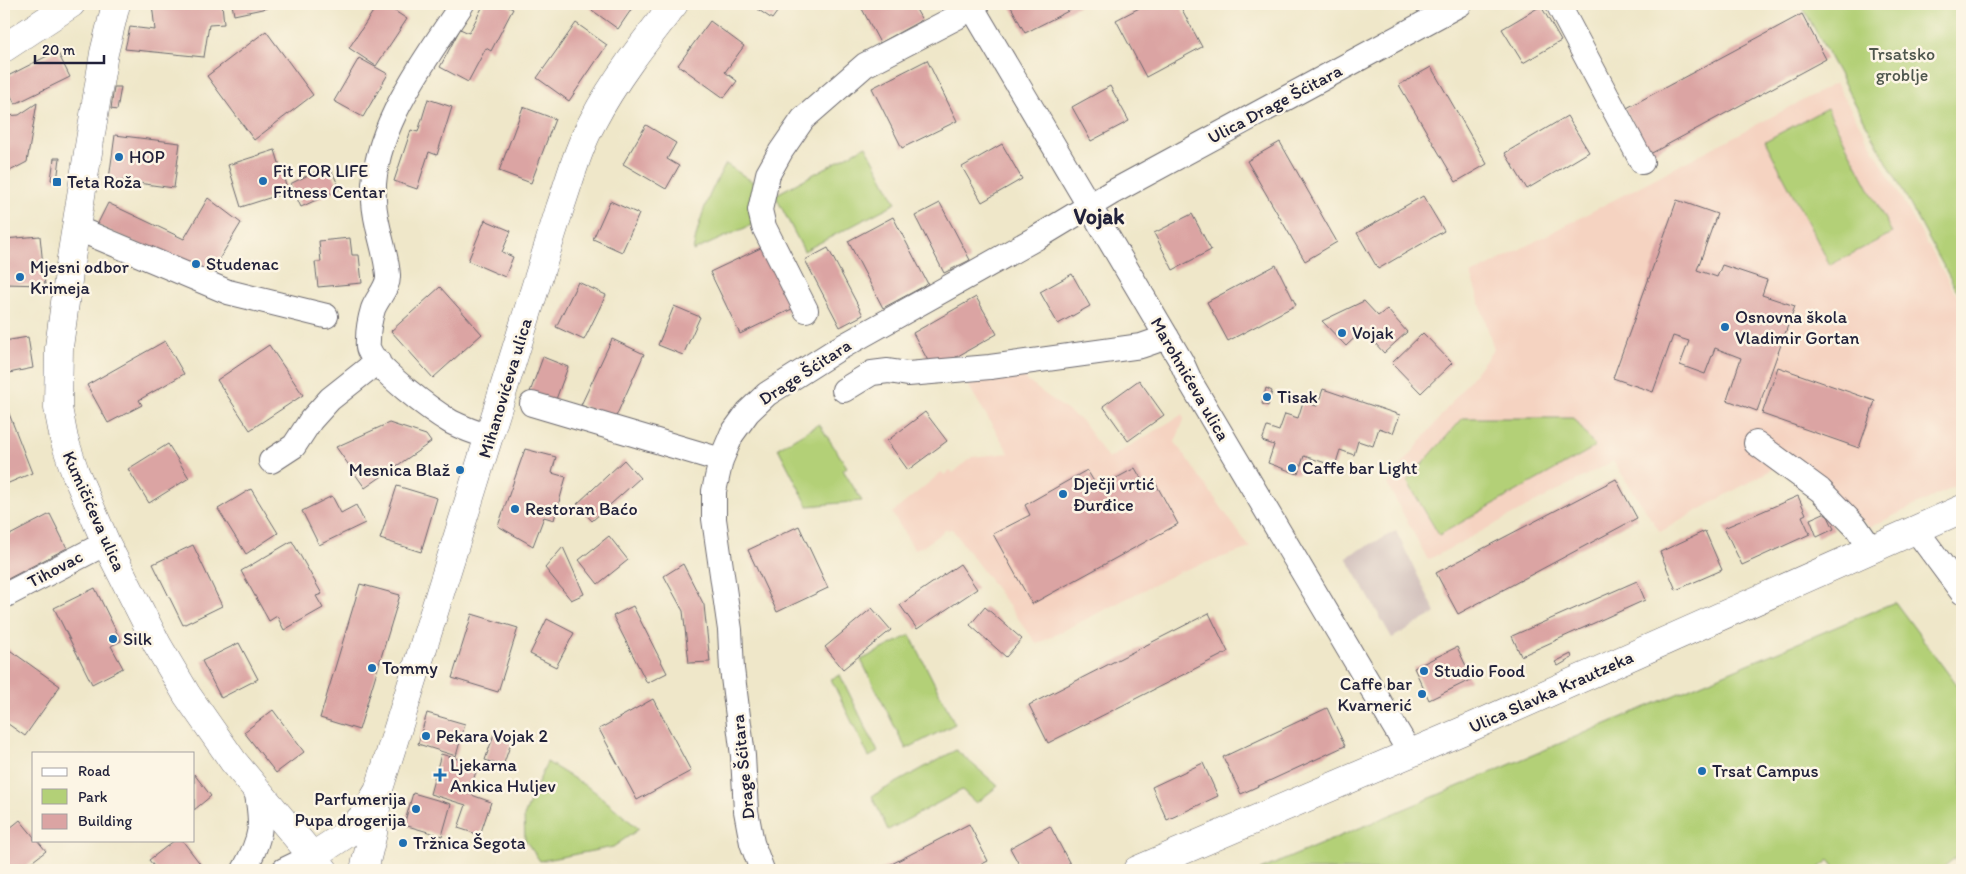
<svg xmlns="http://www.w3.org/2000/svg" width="1966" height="874" font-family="Itim,sans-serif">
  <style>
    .built { fill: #f5d3c1 }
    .industrial { fill: #d1c0bc }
    .green { fill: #b3d077; stroke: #6a7959 }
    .building { fill: #dba4a3 }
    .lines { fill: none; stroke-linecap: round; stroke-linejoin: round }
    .street-casing { stroke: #6a676d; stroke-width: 26 }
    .secondary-casing { stroke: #6a676d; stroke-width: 29 }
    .street { stroke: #fff; stroke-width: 24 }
    .secondary { stroke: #fff; stroke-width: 28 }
    .poi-dot { fill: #1f6fb2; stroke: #fcf5e5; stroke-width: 2 }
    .labels { text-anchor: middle; stroke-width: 5; stroke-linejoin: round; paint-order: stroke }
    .park-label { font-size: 18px; fill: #4e564d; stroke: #fcf5e5 }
    .street-label { font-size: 18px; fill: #22223b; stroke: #fcf5e5 }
    .poi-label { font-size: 18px; fill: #22223b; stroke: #fcf5e5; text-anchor: start }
    .district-label { font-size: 22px; font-weight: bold; fill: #22223b; stroke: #fcf5e5 }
  </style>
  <rect width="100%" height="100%" fill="#fcf5e5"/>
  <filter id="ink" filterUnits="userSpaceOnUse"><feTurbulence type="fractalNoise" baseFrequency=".02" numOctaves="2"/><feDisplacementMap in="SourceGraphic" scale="10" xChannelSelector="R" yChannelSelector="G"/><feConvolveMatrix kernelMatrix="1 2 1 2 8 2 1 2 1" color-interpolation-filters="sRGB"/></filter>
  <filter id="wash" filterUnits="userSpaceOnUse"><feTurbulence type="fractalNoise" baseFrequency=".0096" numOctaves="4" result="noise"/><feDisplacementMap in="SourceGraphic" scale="20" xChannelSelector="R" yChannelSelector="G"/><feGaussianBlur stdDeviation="1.12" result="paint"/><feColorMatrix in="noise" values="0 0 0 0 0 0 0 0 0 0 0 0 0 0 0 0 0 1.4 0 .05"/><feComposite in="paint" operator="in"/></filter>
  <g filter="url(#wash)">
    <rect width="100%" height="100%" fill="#efe7c9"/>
    <!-- built -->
    <path class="built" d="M1836,83L1962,305V483L1870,527L1783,463L1660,532L1613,461L1428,560L1387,484L1494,349L1471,275Z
      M1024,373L1027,381L1083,422L1108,459L1183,414L1184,420L1175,442L1250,548L1181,571L1037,644L952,529L945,530L924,546L914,549L892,513L942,472L944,475L950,470L953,473L972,457L1009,453L962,375Z"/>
    <!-- industrial -->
    <path class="industrial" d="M1396,531L1436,613L1392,638L1346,557Z"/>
    <!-- green -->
    <path class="green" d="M1801,4H1962V300Z
      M1827,108L1892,233L1830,265L1765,141Z
      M866,146L896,203L804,251L775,195Z
      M726,164L759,186L756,223L693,251C699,219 709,191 726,164Z
      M1463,418H1574L1595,447L1439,535L1407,481Z
      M819,424L847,467L843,470L862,501L808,506L778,448Z
      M1895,602L1962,692V852L1940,870H1837L1829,860L1816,870H1260Z
      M910,635L955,724L906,749L861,660Z
      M840,675L878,752L869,757L831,679Z
      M956,750L998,786L976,803L962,790L888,830L872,796Z
      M547,762L594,791L639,829L613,847L540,861L525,840L524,816Z"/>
    <g id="blocks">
      <!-- building -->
      <path class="building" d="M152,4H222L224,24L209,25L204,57L125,49L130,27L155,30Z
        M232,4H266L267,8L234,15Z
        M378,4H384L407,19L376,66L349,48Z
        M484,4H503L513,9L491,51L486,48L468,82L440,67L460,29L469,33Z
        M592,4H635L618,29L589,8Z
        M750,4H783L772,19Z
        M863,4H913L922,20L880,43L860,5Z
        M1013,4H1082L1025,33L1010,5Z
        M1147,4H1179L1202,47L1146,77L1116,20Z
        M1541,6L1561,41L1523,63L1502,29Z
        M1802,14L1826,59L1650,154L1625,109Z
        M710,21L744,46L725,72L737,81L724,98L678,65Z
        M576,23L607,45L569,101L537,78Z
        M266,31L313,95L254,140L207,76Z
        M57,51L70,77L15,104L4,82V78Z
        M359,58L388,74L363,117L334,101Z
        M927,60L957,121L902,148L872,88Z
        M1431,67L1487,164L1456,182L1399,85Z
        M1110,86L1129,121L1091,141L1072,107Z
        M114,87H121L117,110L111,109Z
        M428,99L452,107L437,155L429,152L417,189L394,181L411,130L418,132Z
        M37,103L27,162L4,174V116L19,115Z
        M523,107L555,119L531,183L499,171Z
        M1567,116L1589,152L1527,189L1505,153Z
        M646,125L676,143L667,159L679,166L666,189L623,164Z
        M115,135L180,143L174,188L109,179Z
        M1280,142L1337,242L1305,261L1247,161Z
        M1002,144L1022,179L982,202L962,167Z
        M275,150L288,192L241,207L228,165Z
        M54,158H60L57,181L51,180Z
        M329,165L340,189L301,207L290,184Z
        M1423,196L1444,231L1378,269L1357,233Z
        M208,198L241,223L209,276L97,225L108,203L184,239Z
        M1677,200L1717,214L1697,270L1717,277L1722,265L1767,280L1762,295L1795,306L1757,411L1727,400L1741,358L1715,348L1705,374L1680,365L1689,341L1673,336L1653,392L1613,378Z
        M610,201L639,214L622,252L593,239Z
        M940,203L970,260L944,273L915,216Z
        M1192,214L1211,250L1173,270L1154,233Z
        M893,217L928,284L883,308L848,241Z
        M485,220L511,231L502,252L513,257L505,277L468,261Z
        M40,236L45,285L4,284V239Z
        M350,238L352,255H359L362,283L318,287L315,262H321L319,241Z
        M765,246L794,308L740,334L710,272Z
        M828,248L863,315L840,327L805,260Z
        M1276,265L1296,305L1228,341L1207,302Z
        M1072,274L1090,306L1058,324L1040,292Z
        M578,282L606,295L584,340L556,327Z
        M440,287L482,334L433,378L391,331Z
        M976,297L997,334L933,370L913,333Z
        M1364,301L1378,316L1387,309L1407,332L1384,353L1363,330L1346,346L1322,321Z
        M674,306L700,317L683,355L658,345Z
        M1423,333L1452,363L1421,393L1392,363Z
        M28,337L33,368L4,374V341Z
        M612,339L644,354L614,421L581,405Z
        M165,341L184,374L139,400L142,405L108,423L87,385Z
        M269,345L303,395L250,430L217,380Z
        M543,357L568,367L555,402L530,392Z
        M1778,367L1875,401L1859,448L1762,414Z
        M1139,380L1164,415L1128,441L1103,406Z
        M1266,388L1272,391L1268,406L1262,404Z
        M1323,389L1400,415L1393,433L1379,428L1373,446L1358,441L1354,455L1340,450L1335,466L1304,456L1298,474L1268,463L1274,445L1262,441L1267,427L1279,431L1285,414L1298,418L1303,402L1317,406Z
        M8,411L32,473L4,485V412Z
        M925,412L947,441L908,470L887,441Z
        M389,423L426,435L431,442L365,488L336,447Z
        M168,444L189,478L149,503L128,469Z
        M525,449L556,457L552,473L566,477L554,520L544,517L533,546L498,526Z
        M624,460L640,478L592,521L577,504Z
        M1135,468L1147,489L1156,484L1178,524L1032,604L993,534L1030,515L1025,505L1087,470L1098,488Z
        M1616,479L1637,518L1458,614L1436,573Z
        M397,486L437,498L421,552L380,539Z
        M251,489L278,533L246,554L218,509Z
        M332,496L341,513L356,505L365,523L319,545L302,511Z
        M1798,496L1806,514L1802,516L1810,534L1742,565L1724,528Z
        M1826,512L1834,529L1817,537L1810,519Z
        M50,514L67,548L4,581V538Z
        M799,526L828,588L777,612L748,550Z
        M1705,531L1722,570L1676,590L1660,552Z
        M609,536L628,560L598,584L579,560Z
        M292,541L322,594L316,596L323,608L284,630L277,616L269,621L241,571Z
        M193,545L222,606L183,625L153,564Z
        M563,547L584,594L571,600L545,568Z
        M683,564L704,605L710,662L689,663L683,611L664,576Z
        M960,564L977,589L917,629L900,605Z
        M1637,581L1645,600L1521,656L1512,636Z
        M360,584L400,595L359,730L320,718Z
        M95,588L121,641L111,646L123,668L92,684L54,608Z
        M633,606L667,673L647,683L613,616Z
        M985,607L1022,639L1006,657L970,625Z
        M872,608L891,630L843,669L825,647Z
        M1209,613L1228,652L1048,743L1029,705Z
        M472,614L518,628L498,692L452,678Z
        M547,619L574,633L556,667L530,654Z
        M239,643L258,679L221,698L202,661Z
        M4,646L60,686L25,736L4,721Z
        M1457,647L1467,668L1465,669L1470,680L1429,700L1414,668Z
        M1571,654L1572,658L1558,666L1555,662Z
        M653,699L691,771L637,800L599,729Z
        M1327,708L1345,746L1241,794L1223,757Z
        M273,710L304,752L276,773L244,732Z
        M427,713L465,724L456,756L418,744Z
        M494,734L512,740L503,766L485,760Z
        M441,754L478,765L469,794L491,802L480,835L458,828L466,805L430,794Z
        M1203,763L1218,796L1167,820L1152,787Z
        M194,774L211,796L194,810Z
        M413,793L451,804L442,836L404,825Z
        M20,820L34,837V840H37L46,851L21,870H4V833Z
        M969,824L988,861L970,870H880Z
        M1050,826L1070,864L1057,870H1022L1010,848Z
        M175,840H182L205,870H157L149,860Z"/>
    </g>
  </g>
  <g filter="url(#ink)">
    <use href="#blocks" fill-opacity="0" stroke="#6a676d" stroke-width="1"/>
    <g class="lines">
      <defs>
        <path id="street" d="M462,4C427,58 369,132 374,201C375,226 386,250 388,275C389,287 377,298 373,309C370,319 368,329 368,339C368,342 367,347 369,350C378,371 431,410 451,422C463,428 476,433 490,437
          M970,4L1181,361L1191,383L1410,753
          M1558,4L1642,162
          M76,228L228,292L326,316
          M806,310L764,227L760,210L768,174L781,151L803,119L865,65L957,17L977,4
          M844,390L872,373L888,371L908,374L990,367L1141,346L1167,337
          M532,404L721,460
          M1756,443L1820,490L1856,527L1872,550
          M271,461L294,446L311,420L330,399L378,361
          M1916,530L1962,592
          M4,596L106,543
          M244,870C262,837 263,826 256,789
          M284,870L313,856
          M762,870L752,843L746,811L743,756L732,669L730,630L714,519V491L721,460L732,434L748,412L767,394L838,349L1038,237L1111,193L1460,4"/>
        <path id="secondary" d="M116,4L104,53L71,258L59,347L58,408L64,439L75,472L106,543L157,644L187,695L233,761L324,870
          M4,48L71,4
          M313,856L348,833L364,815L377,793
          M364,870L373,833L378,792L560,208C570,179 578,148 593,121C615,79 645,41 674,4
          M1137,870L1474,726L1962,509"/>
      </defs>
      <!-- street casing -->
      <use href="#street" class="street-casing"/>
      <!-- secondary casing -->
      <use href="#secondary" class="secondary-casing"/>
      <!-- street -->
      <use href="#street" class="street"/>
      <!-- secondary -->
      <use href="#secondary" class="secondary"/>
    </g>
  </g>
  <!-- markers -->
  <g class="poi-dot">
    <circle cx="119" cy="157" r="5"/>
    <circle cx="263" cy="181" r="5"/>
    <rect x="52" y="177" width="10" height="10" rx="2.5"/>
    <circle cx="196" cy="264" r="5"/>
    <circle cx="20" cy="277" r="5"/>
    <circle cx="1725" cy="327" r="5"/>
    <circle cx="1342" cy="333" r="5"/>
    <circle cx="1267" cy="397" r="5"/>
    <circle cx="1292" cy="468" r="5"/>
    <circle cx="460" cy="470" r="5"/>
    <circle cx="1063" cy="494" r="5"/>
    <circle cx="515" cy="509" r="5"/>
    <circle cx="113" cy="639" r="5"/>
    <circle cx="372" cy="668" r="5"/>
    <circle cx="1424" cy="671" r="5"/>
    <circle cx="1422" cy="694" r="5"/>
    <circle cx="426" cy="736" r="5"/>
    <circle cx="1702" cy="771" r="5"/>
    <path d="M437.5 767.5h5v5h5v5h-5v5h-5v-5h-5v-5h5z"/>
    <circle cx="416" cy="809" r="5"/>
    <circle cx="403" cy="843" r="5"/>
  </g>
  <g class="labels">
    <!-- park labels -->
    <g class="park-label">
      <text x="1902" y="60">Trsatsko<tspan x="1902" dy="21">groblje</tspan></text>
    </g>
    <!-- street labels -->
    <g class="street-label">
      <text transform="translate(1275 104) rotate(-28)" y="6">Ulica Drage Šćitara</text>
      <text transform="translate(805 372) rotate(-33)" y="6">Drage Šćitara</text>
      <text transform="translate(1190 379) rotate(60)" y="6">Marohnićeva ulica</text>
      <text transform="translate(505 388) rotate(-73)" y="6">Mihanovićeva ulica</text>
      <text transform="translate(94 511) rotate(66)" y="6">Kumičićeva ulica</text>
      <text transform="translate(55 569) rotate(-28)" y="6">Tihovac</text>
      <text transform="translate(1551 692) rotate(-24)" y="6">Ulica Slavka Krautzeka</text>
      <text transform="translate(743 767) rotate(-96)" y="6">Drage Šćitara</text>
    </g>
    <!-- poi labels -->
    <g class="poi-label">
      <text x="129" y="163">HOP</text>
      <text x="273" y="177">Fit FOR LIFE<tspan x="273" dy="21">Fitness Centar</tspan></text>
      <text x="67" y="188">Teta Roža</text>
      <text x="206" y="270">Studenac</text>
      <text x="30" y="273">Mjesni odbor<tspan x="30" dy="21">Krimeja</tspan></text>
      <text x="1735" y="323">Osnovna škola<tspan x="1735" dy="21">Vladimir Gortan</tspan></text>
      <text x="1352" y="339">Vojak</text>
      <text x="1277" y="403">Tisak</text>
      <text x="1302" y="474">Caffe bar Light</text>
      <text x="450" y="476" text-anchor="end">Mesnica Blaž</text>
      <text x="1073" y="490">Dječji vrtić<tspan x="1073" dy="21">Đurđice</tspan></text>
      <text x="525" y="515">Restoran Baćo</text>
      <text x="123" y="645">Silk</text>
      <text x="382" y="674">Tommy</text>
      <text x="1434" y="677">Studio Food</text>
      <text x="1412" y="690" text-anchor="end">Caffe bar<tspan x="1412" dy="21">Kvarnerić</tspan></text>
      <text x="436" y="742">Pekara Vojak 2</text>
      <text x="450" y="771">Ljekarna<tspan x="450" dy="21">Ankica Huljev</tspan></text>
      <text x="1712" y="777">Trsat Campus</text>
      <text x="406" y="805" text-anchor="end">Parfumerija<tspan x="406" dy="21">Pupa drogerija</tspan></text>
      <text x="413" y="849">Tržnica Šegota</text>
    </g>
    <!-- district labels -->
    <g class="district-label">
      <text x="1099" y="224">Vojak</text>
    </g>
  </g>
  <!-- margin -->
  <rect width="1966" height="874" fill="none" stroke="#fcf5e5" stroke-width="20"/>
  <!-- legend -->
  <rect x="32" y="752" width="162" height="90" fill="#fcf5e5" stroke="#a5a1a1"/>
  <rect x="42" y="768" width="25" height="8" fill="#ffffff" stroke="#a5a1a1"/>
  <text x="78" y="776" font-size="15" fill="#22223b">Road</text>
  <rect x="42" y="789" width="25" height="15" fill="#b3d077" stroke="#a5a1a1"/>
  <text x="78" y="802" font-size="15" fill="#22223b">Park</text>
  <rect x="42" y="814" width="25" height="15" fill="#dba4a3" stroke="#a5a1a1"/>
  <text x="78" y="826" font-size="15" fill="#22223b">Building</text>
  <!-- scale -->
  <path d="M35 55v8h69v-8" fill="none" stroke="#22223b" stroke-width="2.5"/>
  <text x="42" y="55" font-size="15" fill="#22223b" stroke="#fcf5e5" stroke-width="4" paint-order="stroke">20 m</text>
</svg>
